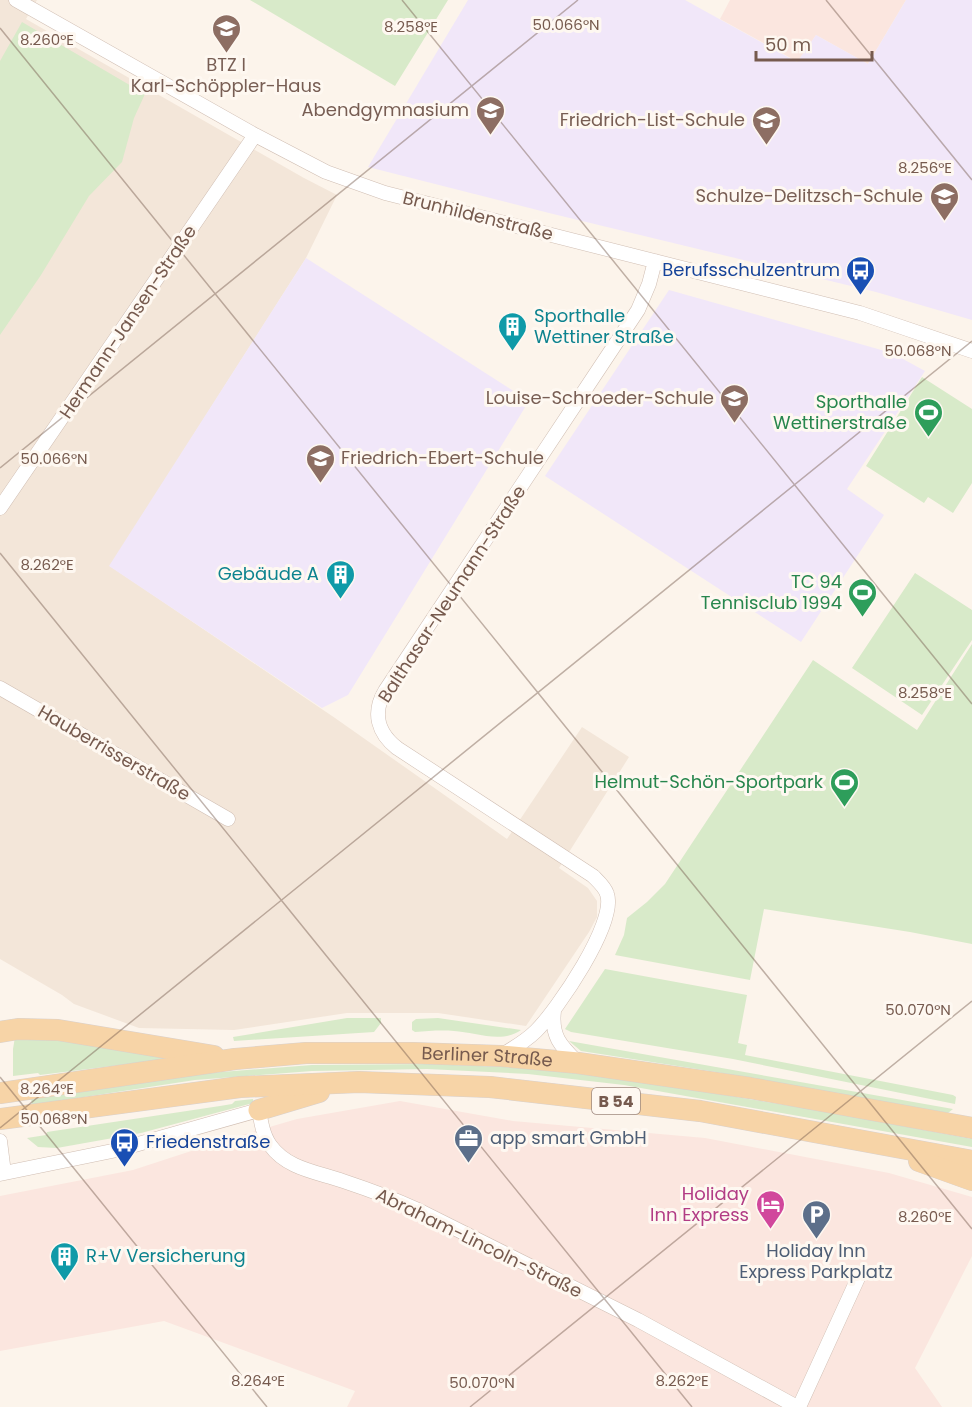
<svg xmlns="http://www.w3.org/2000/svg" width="972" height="1407" font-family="Poppins,sans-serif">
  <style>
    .residential { fill: #f3e6d9 }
    .commercial { fill: #fbe6df }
    .education { fill: #f1e7f9 }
    .green { fill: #d8eac9 }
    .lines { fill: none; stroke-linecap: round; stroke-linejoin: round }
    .street-casing { stroke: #d0beb3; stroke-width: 15 }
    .primary-casing { stroke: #d9d1cd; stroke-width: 22 }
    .street { stroke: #fff; stroke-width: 14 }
    .primary { stroke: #f7d4a7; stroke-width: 21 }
    .ticks { fill: none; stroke: #765a4e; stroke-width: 1.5; stroke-opacity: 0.45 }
    .labels { text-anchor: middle; stroke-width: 6; stroke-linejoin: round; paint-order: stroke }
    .shield { fill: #fef8f1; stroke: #9f897f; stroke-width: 1.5 }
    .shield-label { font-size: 16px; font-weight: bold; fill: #765a4e }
    .education-label { font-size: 18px; fill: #785e54; stroke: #fef8f1; text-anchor: end }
    .street-label { font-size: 18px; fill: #765a4e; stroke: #fef8f1 }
    .transit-label { font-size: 18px; fill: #164399; stroke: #fef8f1; text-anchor: end }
    .culture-label { font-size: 18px; fill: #0d838f; stroke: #fef8f1; text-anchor: start }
    .leisure-label { font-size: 18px; fill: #27864d; stroke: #fef8f1; text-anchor: end }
    .service-label { font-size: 18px; fill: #4e5e75; stroke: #fef8f1; text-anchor: start }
    .hotel-label { font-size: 18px; fill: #b23c85; stroke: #fef8f1; text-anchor: end }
    .ticks-label { font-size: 15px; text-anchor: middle; fill: #765a4e; stroke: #fef8f1; stroke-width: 6; stroke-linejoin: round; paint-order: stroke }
  </style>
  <rect width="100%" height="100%" fill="#fcf4eb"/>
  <!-- residential -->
  <path class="residential" d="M0,0H37L26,19L304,178L337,195L306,258L110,566L335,718L507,839L582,727L629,757L559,868L588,888L597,901V917L589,932L526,1026L438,1013H347L234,1030L139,1028L74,1004L62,995L0,959Z"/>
  <!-- commercial -->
  <path class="commercial" d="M730,0H906L868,64L816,35L798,62L720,19Z
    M400,1101L513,1121L705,1138L889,1173L972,1197V1256L915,1368L942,1407H347L355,1391L164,1321L0,1351V1196L133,1170L228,1139L297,1119Z"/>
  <!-- education -->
  <path class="education" d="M468,0H685L797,62L816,35L868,64L906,0H972V320L876,292L549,213L368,167Z
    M306,258L529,401L348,695L322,708L109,566Z
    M669,290L892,353L925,371L847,489L884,515L801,642L545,476Z"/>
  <!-- green -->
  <path class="green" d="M250,0H448L395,86Z
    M22,22L145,94L134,118L122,162L89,196L41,275L0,335V61Z
    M922,377L972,409V483L953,513L928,497L924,503L866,466Z
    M915,573L972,610V640L922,715L852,668Z
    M972,644V944L910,932L764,909L750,980L615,955L624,935L627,918L647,902L665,884L813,660L917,730Z
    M605,969L747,995L738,1043L747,1045L745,1055L953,1095L956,1097L955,1104L733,1059L571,1032L565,1029Z
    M347,1018H381V1023L374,1032L234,1041L233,1037Z
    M438,1018L521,1030C502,1044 474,1032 454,1031C441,1030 428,1031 415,1032L412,1030V1022L416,1019Z
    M15,1037H38L176,1058L40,1075L38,1073L13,1076V1049Z
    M569,1041L953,1109L948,1113L716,1072L581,1051Z
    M429,1064L528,1068L627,1079L822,1111L972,1139V1147L624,1085L528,1074L427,1069L312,1071L195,1080L32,1105L31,1098L196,1074L312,1065Z
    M253,1099V1103L141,1133L57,1148L38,1147L27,1138L46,1135L47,1132L220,1106L232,1104L235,1101Z"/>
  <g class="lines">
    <defs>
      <path id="street" d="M16,0L255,135L326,172L385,193L860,313L972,351
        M0,508L255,135
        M0,688L228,819
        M554,1011C551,1037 561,1046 578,1063
        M502,1055C514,1048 526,1041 536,1031C557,1010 617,923 607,894C605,887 598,881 593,876L397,748C378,733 372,713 385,691L638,310L649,284L655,261
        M0,1141L4,1173
        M0,1174L117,1150L259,1110C261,1122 263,1135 270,1145C287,1169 317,1172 343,1181C367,1189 392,1198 416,1209L638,1320L797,1407
        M799,1407L858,1278"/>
      <g id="primary">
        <path d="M0,1032L18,1029L58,1030L214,1056"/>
        <path id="s1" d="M0,1093L235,1059L306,1053H413L501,1056L578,1063L750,1088L972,1128"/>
        <path d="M259,1110L319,1092"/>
        <path d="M0,1119L240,1087L359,1082L490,1087L700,1111L972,1161"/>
        <path d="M919,1161L972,1180"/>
      </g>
    </defs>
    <!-- street casing -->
    <use href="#street" class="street-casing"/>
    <!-- primary casing -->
    <use href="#primary" class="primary-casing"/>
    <!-- street -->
    <use href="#street" class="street"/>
    <!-- primary -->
    <use href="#primary" class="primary"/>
  </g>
  <!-- ticks -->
  <path class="ticks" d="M402,0L972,704M826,0L972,180M0,28L972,1229M0,468L578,0M0,553L692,1407M0,1077L267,1407M0,1128L972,341M470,1407L972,1001"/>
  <!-- icons -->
  <defs>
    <symbol id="school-pin" viewBox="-11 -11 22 30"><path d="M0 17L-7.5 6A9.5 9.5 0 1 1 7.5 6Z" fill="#8d6e63" stroke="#fef8f1"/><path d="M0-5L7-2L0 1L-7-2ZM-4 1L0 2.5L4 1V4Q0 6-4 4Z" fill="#fff"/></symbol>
    <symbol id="bus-pin" viewBox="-11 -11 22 30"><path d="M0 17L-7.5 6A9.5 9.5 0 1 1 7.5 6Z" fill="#1a4fb4" stroke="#fef8f1"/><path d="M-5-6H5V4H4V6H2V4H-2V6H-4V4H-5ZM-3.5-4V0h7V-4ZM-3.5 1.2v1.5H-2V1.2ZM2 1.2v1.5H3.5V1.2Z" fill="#fff"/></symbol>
    <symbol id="building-pin" viewBox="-11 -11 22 30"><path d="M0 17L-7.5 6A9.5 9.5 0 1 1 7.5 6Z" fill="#0f9aa8" stroke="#fef8f1"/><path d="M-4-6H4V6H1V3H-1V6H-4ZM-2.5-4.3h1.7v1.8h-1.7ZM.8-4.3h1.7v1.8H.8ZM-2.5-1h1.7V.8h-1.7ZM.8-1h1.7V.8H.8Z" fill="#fff"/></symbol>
    <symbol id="stadium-pin" viewBox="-11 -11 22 30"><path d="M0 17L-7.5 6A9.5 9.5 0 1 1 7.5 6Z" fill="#2e9e5b" stroke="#fef8f1"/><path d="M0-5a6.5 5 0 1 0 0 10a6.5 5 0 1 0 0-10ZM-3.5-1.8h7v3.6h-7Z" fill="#fff"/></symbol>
    <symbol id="office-pin" viewBox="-11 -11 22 30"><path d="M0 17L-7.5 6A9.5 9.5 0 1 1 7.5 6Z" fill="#5c6f8a" stroke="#fef8f1"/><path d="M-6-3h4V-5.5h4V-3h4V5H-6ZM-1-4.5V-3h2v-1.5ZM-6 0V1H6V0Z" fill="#fff"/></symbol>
    <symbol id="hotel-pin" viewBox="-11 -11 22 30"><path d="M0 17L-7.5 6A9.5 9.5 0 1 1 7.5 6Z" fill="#d1479c" stroke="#fef8f1"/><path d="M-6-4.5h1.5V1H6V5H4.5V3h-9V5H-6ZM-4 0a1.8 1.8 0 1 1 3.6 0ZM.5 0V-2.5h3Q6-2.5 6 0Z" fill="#fff"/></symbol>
    <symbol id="parking-pin" viewBox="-11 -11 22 30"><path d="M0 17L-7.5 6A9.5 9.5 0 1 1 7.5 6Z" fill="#5c6f8a" stroke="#fef8f1"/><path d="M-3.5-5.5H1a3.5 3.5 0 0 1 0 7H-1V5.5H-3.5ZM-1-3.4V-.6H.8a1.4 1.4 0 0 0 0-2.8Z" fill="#fff"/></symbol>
  </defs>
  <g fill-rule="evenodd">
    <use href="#school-pin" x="210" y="12" width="33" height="45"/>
    <use href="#school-pin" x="474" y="94" width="33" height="45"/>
    <use href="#school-pin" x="750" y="104" width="33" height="45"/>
    <use href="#school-pin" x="928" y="180" width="33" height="45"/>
    <use href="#bus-pin" x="844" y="254" width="33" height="45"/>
    <use href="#building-pin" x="496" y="310" width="33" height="45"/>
    <use href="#school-pin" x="718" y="382" width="33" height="45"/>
    <use href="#stadium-pin" x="912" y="396" width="33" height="45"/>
    <use href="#school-pin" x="304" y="442" width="33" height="45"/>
    <use href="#building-pin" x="324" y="558" width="33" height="45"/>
    <use href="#stadium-pin" x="846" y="576" width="33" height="45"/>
    <use href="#stadium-pin" x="828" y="766" width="33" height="45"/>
    <use href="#office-pin" x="452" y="1122" width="33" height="45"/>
    <use href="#bus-pin" x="108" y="1126" width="33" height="45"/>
    <use href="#hotel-pin" x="754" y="1188" width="33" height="45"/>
    <use href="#parking-pin" x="800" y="1198" width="33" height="45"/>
    <use href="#building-pin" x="48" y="1240" width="33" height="45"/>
  </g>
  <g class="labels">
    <!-- shield labels -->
    <rect class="shield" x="592" y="1088" width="48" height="26" rx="4.5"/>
    <g class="shield-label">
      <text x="616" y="1107">B 54</text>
    </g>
    <!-- education labels -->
    <g class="education-label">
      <text x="226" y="71" text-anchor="middle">BTZ I<tspan x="226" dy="21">Karl-Schöppler-Haus</tspan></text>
      <text x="469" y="116">Abendgymnasium</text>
      <text x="745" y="126">Friedrich-List-Schule</text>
      <text x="923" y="202">Schulze-Delitzsch-Schule</text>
      <text x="714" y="404">Louise-Schroeder-Schule</text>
      <text x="341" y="464" text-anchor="start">Friedrich-Ebert-Schule</text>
    </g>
    <!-- street labels -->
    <g class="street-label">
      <text transform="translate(478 216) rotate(14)" y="6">Brunhildenstraße</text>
      <text transform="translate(128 322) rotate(-56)" y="6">Hermann-Jansen-Straße</text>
      <text transform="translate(452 594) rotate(-57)" y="6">Balthasar-Neumann-Straße</text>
      <text transform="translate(114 753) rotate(30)" y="6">Hauberrisserstraße</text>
      <text dy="6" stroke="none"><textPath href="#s1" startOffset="490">Berliner Straße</textPath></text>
      <text transform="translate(479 1243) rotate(26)" y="6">Abraham-Lincoln-Straße</text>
    </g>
    <!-- transit labels -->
    <g class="transit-label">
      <text x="840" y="276">Berufsschulzentrum</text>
      <text x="146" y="1148" text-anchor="start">Friedenstraße</text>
    </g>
    <!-- culture labels -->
    <g class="culture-label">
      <text x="534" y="322">Sporthalle<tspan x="534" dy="21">Wettiner Straße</tspan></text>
      <text x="319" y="580" text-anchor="end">Gebäude A</text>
      <text x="86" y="1262">R+V Versicherung</text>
    </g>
    <!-- leisure labels -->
    <g class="leisure-label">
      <text x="907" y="408">Sporthalle<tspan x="907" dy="21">Wettinerstraße</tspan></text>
      <text x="842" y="588">TC 94<tspan x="842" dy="21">Tennisclub 1994</tspan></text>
      <text x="823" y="788">Helmut-Schön-Sportpark</text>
    </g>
    <!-- service labels -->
    <g class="service-label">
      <text x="490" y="1144">app smart GmbH</text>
      <text x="816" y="1257" text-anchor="middle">Holiday Inn<tspan x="816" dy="21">Express Parkplatz</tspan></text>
    </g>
    <!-- hotel labels -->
    <g class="hotel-label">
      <text x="749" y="1200">Holiday<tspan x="749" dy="21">Inn Express</tspan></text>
    </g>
  </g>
  <g class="ticks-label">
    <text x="566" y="30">50.066°N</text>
    <text x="411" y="32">8.258°E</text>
    <text x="47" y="45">8.260°E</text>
    <text x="925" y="173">8.256°E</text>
    <text x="918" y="356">50.068°N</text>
    <text x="54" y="464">50.066°N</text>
    <text x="47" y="570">8.262°E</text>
    <text x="925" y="698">8.258°E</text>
    <text x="918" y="1015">50.070°N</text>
    <text x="47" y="1094">8.264°E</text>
    <text x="54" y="1124">50.068°N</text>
    <text x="925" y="1222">8.260°E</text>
    <text x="258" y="1386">8.264°E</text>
    <text x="682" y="1386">8.262°E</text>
    <text x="482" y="1388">50.070°N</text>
  </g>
  <!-- scale -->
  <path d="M756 51v9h116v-9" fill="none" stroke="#765a4e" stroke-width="3"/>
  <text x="765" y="51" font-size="18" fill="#765a4e" stroke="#fef8f1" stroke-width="4.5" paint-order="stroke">50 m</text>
</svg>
